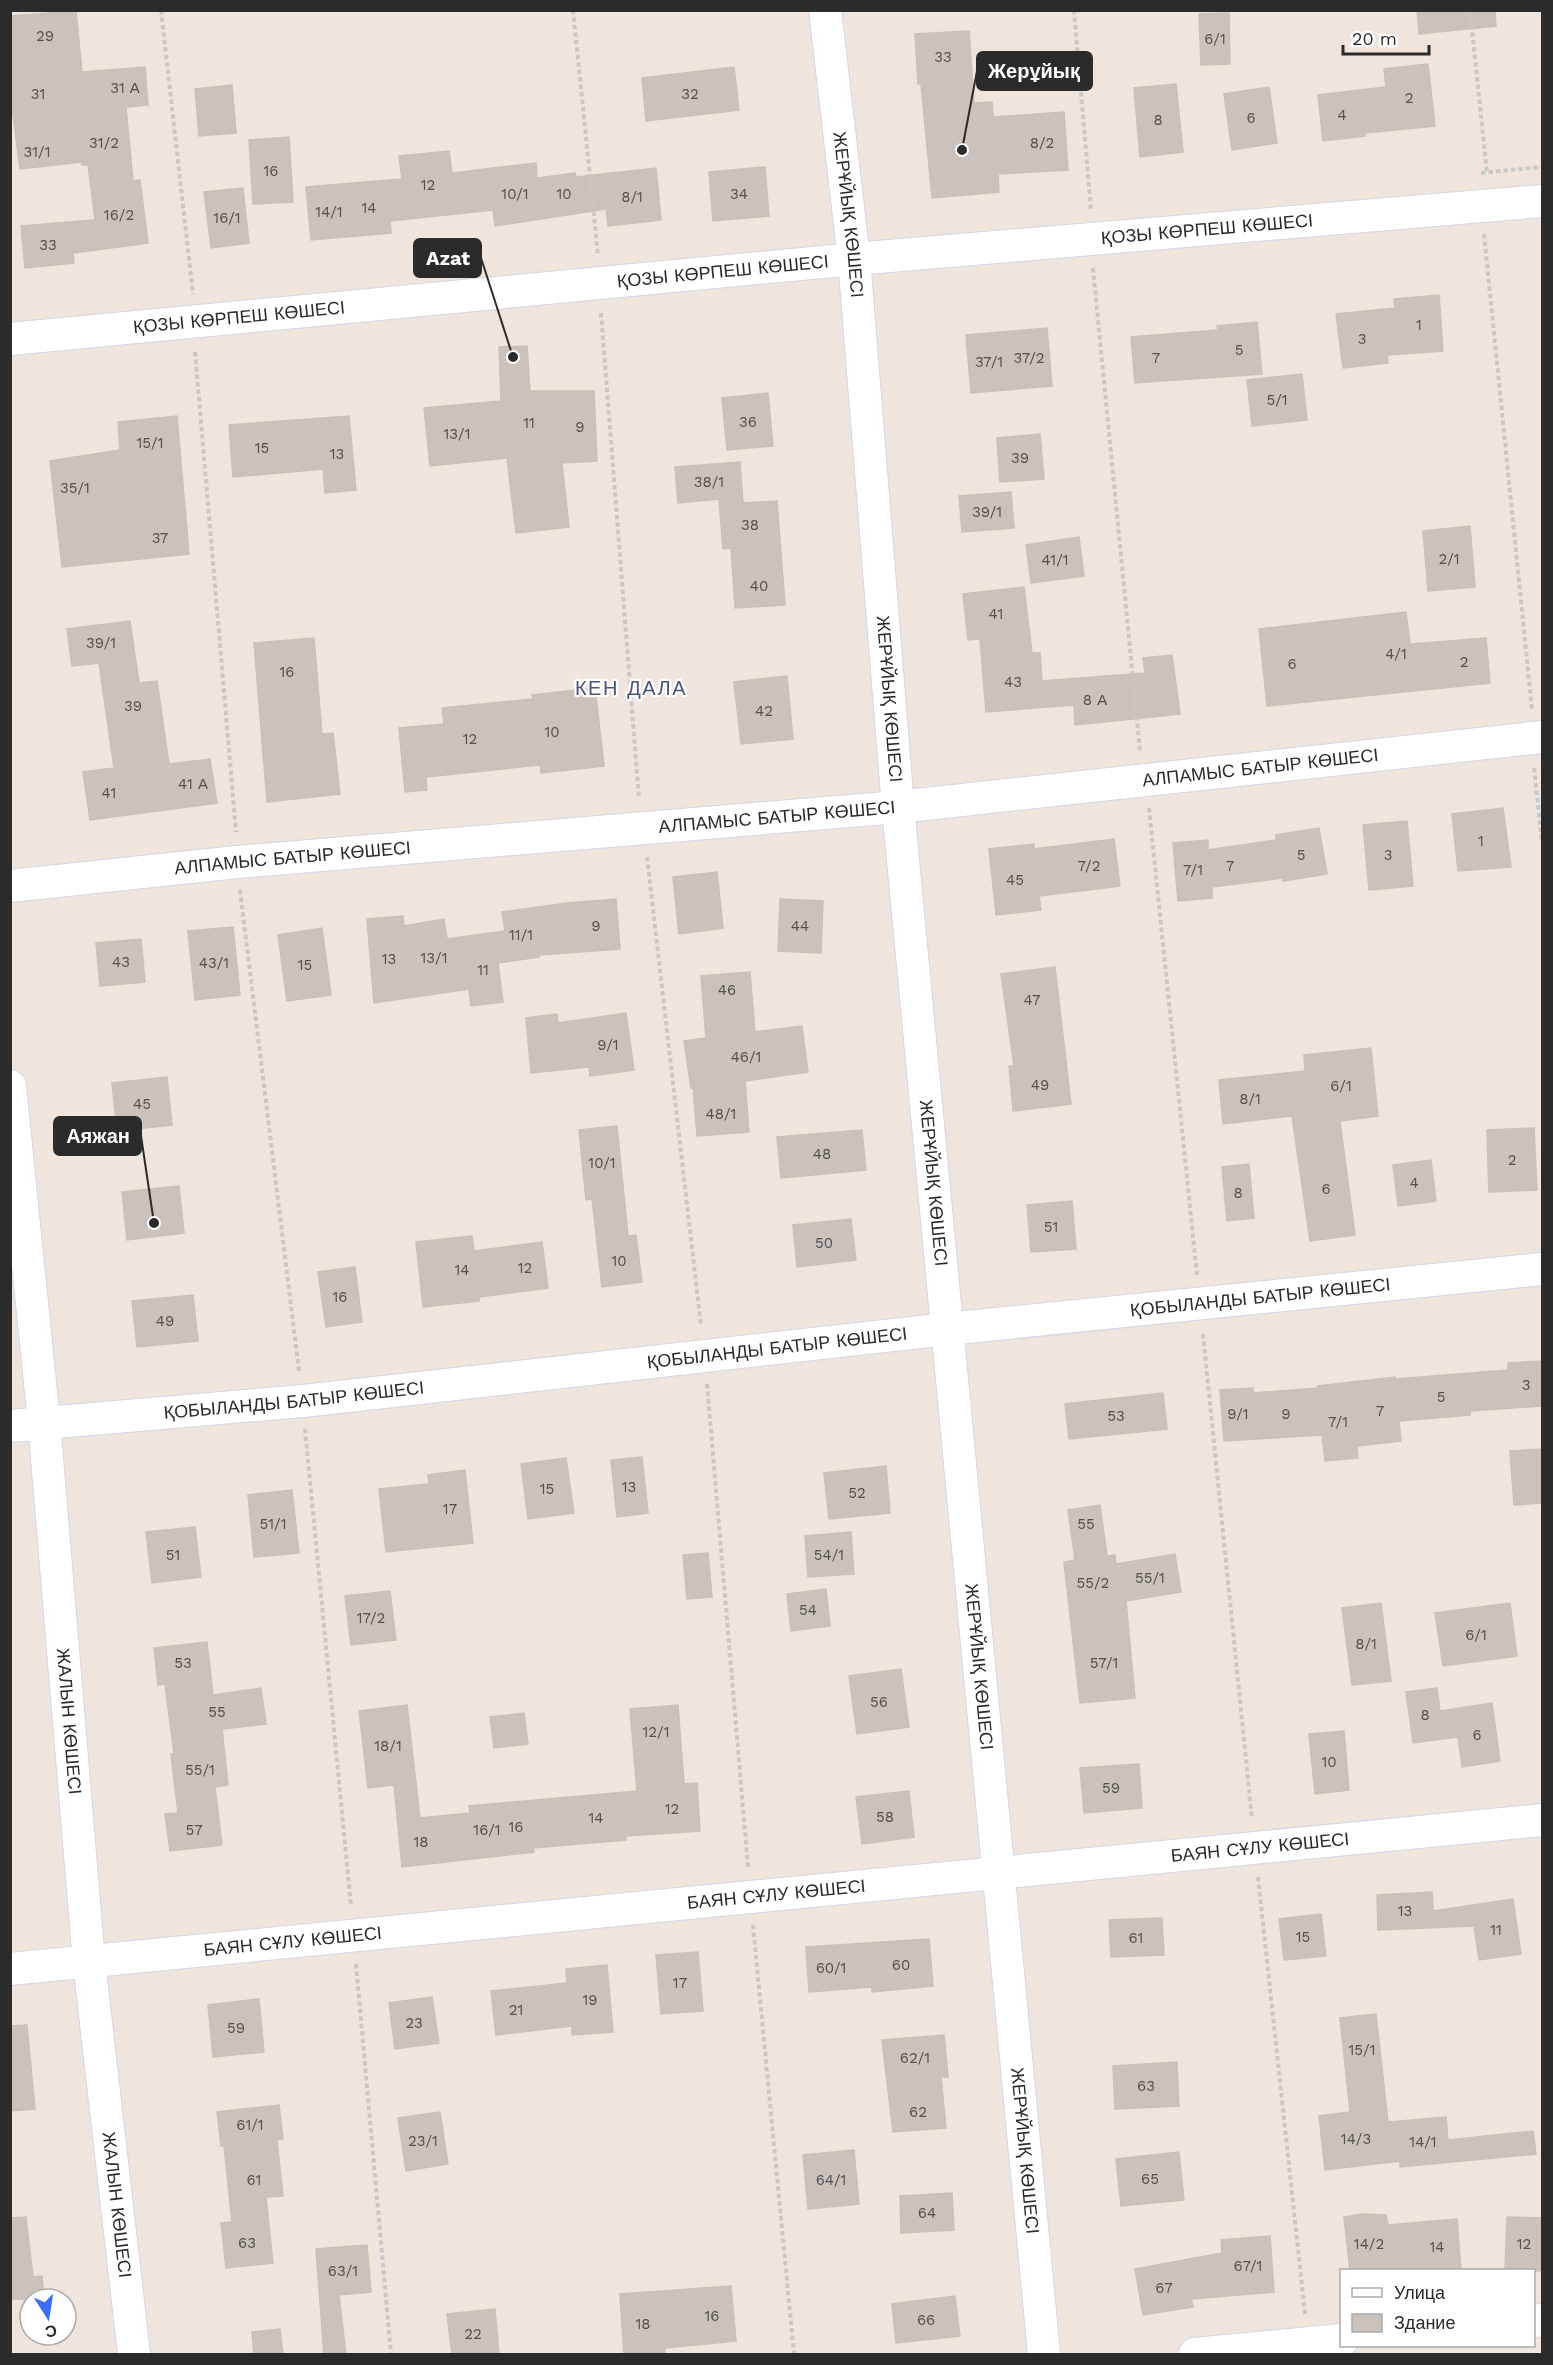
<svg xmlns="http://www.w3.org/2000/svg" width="1553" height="2365" font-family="'Work Sans',sans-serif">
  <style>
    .building { fill: #cac2bb; stroke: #cac1b5; stroke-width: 1.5 }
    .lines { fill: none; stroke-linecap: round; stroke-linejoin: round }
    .minor-casing { stroke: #d1d6e6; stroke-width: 34 }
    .path { stroke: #c8c8c8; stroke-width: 4; stroke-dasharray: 4.5 3; stroke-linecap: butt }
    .minor { stroke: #fff; stroke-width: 32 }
    .labels { text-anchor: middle; stroke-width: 4.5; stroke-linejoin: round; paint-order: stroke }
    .number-label { font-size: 15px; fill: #53514f }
    .street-label { font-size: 18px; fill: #2b2b2b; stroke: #fff }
    .neighbourhood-label { font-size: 20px; letter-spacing: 1.5px; fill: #465582; stroke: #fff }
    .leader { fill: none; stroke: #2b2b2b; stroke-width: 2 }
    .callout-dot { fill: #2b2b2b; stroke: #fff; stroke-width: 2 }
    .callout { fill: #2b2b2b; stroke: #2b2b2b; stroke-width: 2 }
    .callout-label { font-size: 20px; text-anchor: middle; font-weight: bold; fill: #fff }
  </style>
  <rect width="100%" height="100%" fill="#efe5dc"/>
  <!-- building -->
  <path class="building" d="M1417,10H1495L1496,26L1419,34Z
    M76,11L82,72L145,67L148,105L126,107L133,181L140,180L148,243L73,253L74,263L25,268L21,226L95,220L88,165H82V162L20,169L13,115H10V16Z
    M1229,13L1230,64L1201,65L1199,14Z
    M969,31L974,103L992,102L993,117L1064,112L1068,170L998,174L999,192L932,198L921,84H918L915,34Z
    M1428,64L1435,126L1365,133V136L1323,141L1318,95L1386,87L1384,69Z
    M734,67L739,110L646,121L642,78Z
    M1176,84L1183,152L1140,157L1134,88Z
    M232,85L236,133L199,136L195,89Z
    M1269,87L1277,143L1232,150L1224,94Z
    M289,137L293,202L253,204L249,140Z
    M449,151L452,173L536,163L537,178L575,173L576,177L656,168L661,220L608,226L606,209L495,226L493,210L390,221L391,233L311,240L306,187L402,179L399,156Z
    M765,167L769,216L713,221L709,172Z
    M243,188L249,243L211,248L204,192Z
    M1439,295L1443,351L1387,355L1388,363L1343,368L1336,314L1395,308L1394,299Z
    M1257,322L1262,374L1135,383L1131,337L1218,330L1217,326Z
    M1047,328L1052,386L971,393L966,335Z
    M527,346L530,391H594L597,461L562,463L569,527L516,533L507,458L430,466L424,408L501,401L499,347Z
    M1302,374L1307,420L1252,426L1247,380Z
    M768,393L773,446L727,450L722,398Z
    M177,416L189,554L62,567L50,461L120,450L118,422Z
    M349,416L356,490L325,493L323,469L233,477L229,425Z
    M1040,434L1044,479L1000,482L997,438Z
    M740,462L743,503L777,501L785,605L735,608L731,548L723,549L719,499L678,503L675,467Z
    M1011,492L1014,528L962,532L959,496Z
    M1470,526L1475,587L1428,591L1423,531Z
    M1079,537L1084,576L1031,583L1026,545Z
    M1024,587L1032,653H1040L1042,681L1145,673L1143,658L1172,655L1180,714L1075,725L1074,705L986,712L980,639L968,640L963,594Z
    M1406,612L1410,644L1486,638L1490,683L1267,706L1259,629Z
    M130,621L139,683L157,681L169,764L210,759L217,803L90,820L83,772L114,768L99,663L72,666L67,629Z
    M314,638L322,734L333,733L340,794L267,802L254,643Z
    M787,676L793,739L741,744L734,682Z
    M595,688L604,766L541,773L540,765L426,777L427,790L405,792L399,728L444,724L442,708L533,699L532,695Z
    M1503,808L1511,867L1458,871L1452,814Z
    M1407,821L1413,886L1369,890L1363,825Z
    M1319,828L1327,874L1283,881V878L1212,887V898L1178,901L1173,843L1208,840V850L1276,840V835Z
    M1114,839L1120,886L1039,896L1041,910L996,915L989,849L1034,844V849Z
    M717,872L723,928L679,934L673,877Z
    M616,899L620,949L539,955V957L498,963L503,1002L471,1006L469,989L374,1003L367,919L403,916L404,926L444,919L447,939L505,931L502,912L567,903Z
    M780,899L823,901L821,953L778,951Z
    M233,927L240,995L195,1000L188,931Z
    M322,928L331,995L287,1001L278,935Z
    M141,939L145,982L100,986L96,943Z
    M1055,967L1071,1104L1013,1111L1009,1066H1014L1001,974Z
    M750,972L755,1032L802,1026L808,1072L745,1081L749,1132L697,1136L693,1087L691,1088L684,1041L706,1038L701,976Z
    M626,1013L634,1070L590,1076L589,1067L531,1073L526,1018L557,1014L558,1023Z
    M1371,1048L1378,1116L1340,1121L1355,1235L1310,1241L1292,1116L1223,1124L1219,1080L1305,1071L1304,1055Z
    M167,1077L172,1125L117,1131L112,1083Z
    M617,1126L628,1236L636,1235L642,1282L602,1287L592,1199L586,1200L579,1130Z
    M1534,1128L1537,1190L1489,1192L1487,1130Z
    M862,1130L866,1170L781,1178L777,1137Z
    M1431,1160L1436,1201L1398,1206L1393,1165Z
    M1249,1164L1254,1218L1227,1221L1222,1167Z
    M179,1186L184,1233L127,1240L122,1192Z
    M1072,1201L1076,1249L1031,1252L1027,1205Z
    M851,1219L856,1260L797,1267L793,1225Z
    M472,1236L474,1251L542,1242L548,1288L479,1297V1301L423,1307L416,1242Z
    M355,1267L362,1322L326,1327L318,1272Z
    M193,1295L198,1341L137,1347L132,1301Z
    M1542,1361V1406L1470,1411V1415L1399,1421L1401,1441L1357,1446L1358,1458L1325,1461L1322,1435L1224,1441L1220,1390L1253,1388V1393L1318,1388V1386L1395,1377V1379L1508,1370V1363Z
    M1163,1393L1167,1429L1069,1439L1065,1404Z
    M1542,1449V1503L1514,1505L1510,1451Z
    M642,1457L648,1513L617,1517L611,1460Z
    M566,1458L574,1513L528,1519L521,1464Z
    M886,1466L890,1513L829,1519L824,1473Z
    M465,1470L473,1543L386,1552L379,1489L429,1484L428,1475Z
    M292,1490L299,1553L254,1557L248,1495Z
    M1100,1505L1107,1556L1115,1555L1116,1564L1175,1554L1181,1592L1126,1601L1135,1698L1080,1703L1064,1562L1075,1560L1068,1510Z
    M195,1527L201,1577L152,1583L146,1532Z
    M851,1532L854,1574L808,1577L805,1536Z
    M708,1553L712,1597L687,1599L683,1555Z
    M826,1589L830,1626L791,1631L787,1594Z
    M390,1591L396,1640L351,1645L345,1596Z
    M1381,1603L1391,1681L1352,1685L1342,1608Z
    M1510,1603L1517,1656L1443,1666L1435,1613Z
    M207,1642L213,1695L261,1688L266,1724L222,1729L228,1785L215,1787L222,1845L170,1851L165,1814L178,1813L171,1754H174L165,1684L158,1685L154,1648Z
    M901,1669L909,1727L857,1734L849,1676Z
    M1437,1688L1440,1711L1492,1703L1500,1761L1462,1767L1458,1737L1413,1743L1406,1692Z
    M407,1705L420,1818L470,1813L469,1806L637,1791L630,1709L678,1705L684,1784L697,1783L700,1831L626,1836V1840L533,1848L534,1852L402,1867L394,1785L368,1788L359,1711Z
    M524,1713L528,1744L494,1748L490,1717Z
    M1344,1731L1349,1790L1315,1794L1309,1734Z
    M1139,1764L1142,1808L1084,1813L1080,1768Z
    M909,1791L914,1837L862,1844L856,1797Z
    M1432,1892L1433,1911L1513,1899L1521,1954L1479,1960L1474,1926L1378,1930L1377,1895Z
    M1321,1914L1326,1956L1284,1960L1279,1919Z
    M1162,1918L1164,1955L1111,1957L1109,1920Z
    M929,1939L933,1986L872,1992V1987L809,1992L806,1947Z
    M698,1952L703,2011L661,2014L656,1955Z
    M607,1965L613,2032L572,2035V2026L496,2035L491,1991L567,1983L566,1969Z
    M432,1997L439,2043L395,2049L389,2003Z
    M259,1999L264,2052L213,2057L208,2005Z
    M1376,2014L1388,2122L1446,2117L1448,2140L1533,2131L1536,2154L1400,2167V2161L1325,2170L1319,2116L1350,2112L1340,2018Z
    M27,2025L35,2109L10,2111V2026Z
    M944,2035L948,2077H941L946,2128L893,2132L882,2040Z
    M1177,2062L1179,2106L1115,2109L1113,2066Z
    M279,2105L283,2139L277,2140L283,2196L266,2197L273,2263L226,2268L221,2223L232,2222L224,2146H221L217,2112Z
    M440,2112L448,2164L406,2171L398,2118Z
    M854,2150L859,2204L808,2209L803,2155Z
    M1179,2152L1184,2200L1121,2206L1116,2159Z
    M952,2193L954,2230L901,2233L900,2196Z
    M1362,2214L1386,2215L1388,2225L1457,2219L1461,2271H1350L1344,2217Z
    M26,2217L33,2277L42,2276L44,2299H10V2218Z
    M1507,2217L1542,2218V2271L1505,2270Z
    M1270,2236L1274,2292L1191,2299L1193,2307L1143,2315L1135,2269L1222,2253L1221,2240Z
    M367,2245L371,2292L339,2295L346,2355H324L316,2249Z
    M731,2286L736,2341L665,2348V2355H624L620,2294Z
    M955,2296L960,2336L896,2343L892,2304Z
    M495,2309L499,2355H452L447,2314Z
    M280,2329L283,2355H254L252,2332Z"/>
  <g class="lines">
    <defs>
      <g id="minor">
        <path id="s1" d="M825,10L854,259L898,807L1044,2354"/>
        <path id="s2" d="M10,339L854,259L1542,201"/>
        <path id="s3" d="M10,886L237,862L898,807L1542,737"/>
        <path id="s4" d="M10,1086L44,1422L89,1962L134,2354"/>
        <path id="s5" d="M10,1426L303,1401L947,1329L1542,1269"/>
        <path id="s6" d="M10,1969L1542,1820"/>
        <path d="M1534,2321L1542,2320"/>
        <path d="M1195,2354L1342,2340"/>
      </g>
    </defs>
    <!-- minor casing -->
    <use href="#minor" class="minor-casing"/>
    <!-- path -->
    <path class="path" d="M161,10L193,294
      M573,10L598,255
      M1074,10L1091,210
      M1470,10L1487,173
      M1481,173L1542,167
      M1484,234L1532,710
      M1093,268L1140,751
      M601,313L639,799
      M195,352L236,832
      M1534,768L1542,842
      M1149,808L1197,1275
      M647,857L701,1326
      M240,890L299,1371
      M1203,1334L1252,1819
      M707,1384L748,1867
      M305,1429L351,1906
      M1258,1877L1305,2314
      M753,1925L794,2354
      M356,1964L391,2354"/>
    <!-- minor -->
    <use href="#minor" class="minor"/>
  </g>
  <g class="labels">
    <!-- number labels -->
    <g class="number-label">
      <text x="45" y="41">29</text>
      <text x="1215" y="44">6/1</text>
      <text x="943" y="62">33</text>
      <text x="125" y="93">31 А</text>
      <text x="38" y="99">31</text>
      <text x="690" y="99">32</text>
      <text x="1409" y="103">2</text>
      <text x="1342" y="120">4</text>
      <text x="1251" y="123">6</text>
      <text x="1158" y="125">8</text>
      <text x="104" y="148">31/2</text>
      <text x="1042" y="148">8/2</text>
      <text x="37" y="157">31/1</text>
      <text x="271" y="176">16</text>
      <text x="428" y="190">12</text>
      <text x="515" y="199">10/1</text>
      <text x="564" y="199">10</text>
      <text x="739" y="199">34</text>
      <text x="632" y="202">8/1</text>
      <text x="369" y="213">14</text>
      <text x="329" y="217">14/1</text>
      <text x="119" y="220">16/2</text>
      <text x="227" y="223">16/1</text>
      <text x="48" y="250">33</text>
      <text x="1419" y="330">1</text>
      <text x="1362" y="344">3</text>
      <text x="1239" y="355">5</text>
      <text x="1029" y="363">37/2</text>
      <text x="1156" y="363">7</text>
      <text x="989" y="367">37/1</text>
      <text x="1277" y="405">5/1</text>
      <text x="748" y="427">36</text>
      <text x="529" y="428">11</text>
      <text x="580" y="432">9</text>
      <text x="457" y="439">13/1</text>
      <text x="150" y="448">15/1</text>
      <text x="262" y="453">15</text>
      <text x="337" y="459">13</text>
      <text x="1020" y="463">39</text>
      <text x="709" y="487">38/1</text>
      <text x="75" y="493">35/1</text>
      <text x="987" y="517">39/1</text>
      <text x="750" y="530">38</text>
      <text x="160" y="543">37</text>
      <text x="1449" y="564">2/1</text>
      <text x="1055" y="565">41/1</text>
      <text x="759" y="591">40</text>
      <text x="996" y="619">41</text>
      <text x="101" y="648">39/1</text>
      <text x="1396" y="659">4/1</text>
      <text x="1464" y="667">2</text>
      <text x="1292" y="669">6</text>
      <text x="287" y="677">16</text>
      <text x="1013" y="687">43</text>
      <text x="1095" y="705">8 А</text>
      <text x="133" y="711">39</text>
      <text x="764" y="716">42</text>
      <text x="552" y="737">10</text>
      <text x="470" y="744">12</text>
      <text x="193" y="789">41 А</text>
      <text x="109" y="798">41</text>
      <text x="1481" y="846">1</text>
      <text x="1301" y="860">5</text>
      <text x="1388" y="860">3</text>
      <text x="1089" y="871">7/2</text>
      <text x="1230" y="871">7</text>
      <text x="1193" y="875">7/1</text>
      <text x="1015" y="885">45</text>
      <text x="596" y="931">9</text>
      <text x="800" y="931">44</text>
      <text x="521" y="940">11/1</text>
      <text x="434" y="963">13/1</text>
      <text x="389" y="964">13</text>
      <text x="121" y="967">43</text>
      <text x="214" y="968">43/1</text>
      <text x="305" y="970">15</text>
      <text x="483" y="975">11</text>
      <text x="727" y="995">46</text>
      <text x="1032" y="1005">47</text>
      <text x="608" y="1050">9/1</text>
      <text x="746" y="1062">46/1</text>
      <text x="1040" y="1090">49</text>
      <text x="1341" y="1091">6/1</text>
      <text x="1250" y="1104">8/1</text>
      <text x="142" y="1109">45</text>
      <text x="721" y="1119">48/1</text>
      <text x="822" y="1159">48</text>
      <text x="1512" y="1165">2</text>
      <text x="602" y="1168">10/1</text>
      <text x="1414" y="1188">4</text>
      <text x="1326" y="1194">6</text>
      <text x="1238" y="1198">8</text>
      <text x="1051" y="1232">51</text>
      <text x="824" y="1248">50</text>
      <text x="619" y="1266">10</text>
      <text x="525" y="1273">12</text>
      <text x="462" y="1275">14</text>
      <text x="340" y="1302">16</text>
      <text x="165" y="1326">49</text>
      <text x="1526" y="1390">3</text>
      <text x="1441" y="1402">5</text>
      <text x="1380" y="1416">7</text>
      <text x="1238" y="1419">9/1</text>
      <text x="1286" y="1419">9</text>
      <text x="1116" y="1421">53</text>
      <text x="1338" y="1427">7/1</text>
      <text x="629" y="1492">13</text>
      <text x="547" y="1494">15</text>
      <text x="857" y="1498">52</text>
      <text x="450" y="1514">17</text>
      <text x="273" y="1529">51/1</text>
      <text x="1086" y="1529">55</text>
      <text x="173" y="1560">51</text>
      <text x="829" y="1560">54/1</text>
      <text x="1150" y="1583">55/1</text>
      <text x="1093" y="1588">55/2</text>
      <text x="808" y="1615">54</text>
      <text x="371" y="1623">17/2</text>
      <text x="1476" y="1640">6/1</text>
      <text x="1366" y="1649">8/1</text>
      <text x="183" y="1668">53</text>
      <text x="1104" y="1668">57/1</text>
      <text x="879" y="1707">56</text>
      <text x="217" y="1717">55</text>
      <text x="1425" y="1720">8</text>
      <text x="656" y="1737">12/1</text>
      <text x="1477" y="1740">6</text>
      <text x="388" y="1751">18/1</text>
      <text x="1329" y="1767">10</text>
      <text x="200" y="1775">55/1</text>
      <text x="1111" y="1793">59</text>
      <text x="672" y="1814">12</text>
      <text x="885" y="1822">58</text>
      <text x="596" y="1823">14</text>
      <text x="516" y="1832">16</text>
      <text x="194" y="1835">57</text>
      <text x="487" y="1835">16/1</text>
      <text x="421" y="1847">18</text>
      <text x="1405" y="1916">13</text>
      <text x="1496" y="1935">11</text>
      <text x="1303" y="1942">15</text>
      <text x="1136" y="1943">61</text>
      <text x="901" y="1970">60</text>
      <text x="831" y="1973">60/1</text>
      <text x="680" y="1988">17</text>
      <text x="590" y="2005">19</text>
      <text x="516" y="2015">21</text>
      <text x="414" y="2028">23</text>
      <text x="236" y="2033">59</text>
      <text x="1362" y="2055">15/1</text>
      <text x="915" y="2063">62/1</text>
      <text x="1146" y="2091">63</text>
      <text x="918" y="2117">62</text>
      <text x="250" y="2130">61/1</text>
      <text x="1356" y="2144">14/3</text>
      <text x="423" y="2146">23/1</text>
      <text x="1423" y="2147">14/1</text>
      <text x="1150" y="2184">65</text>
      <text x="254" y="2185">61</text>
      <text x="831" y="2185">64/1</text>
      <text x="927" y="2218">64</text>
      <text x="247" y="2248">63</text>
      <text x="1369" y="2249">14/2</text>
      <text x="1524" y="2249">12</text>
      <text x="1437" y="2252">14</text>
      <text x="1248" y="2271">67/1</text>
      <text x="343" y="2276">63/1</text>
      <text x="1164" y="2293">67</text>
      <text x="712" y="2321">16</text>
      <text x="926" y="2325">66</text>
      <text x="643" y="2329">18</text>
      <text x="473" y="2339">22</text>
    </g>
    <!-- street labels -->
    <g class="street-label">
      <text dy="6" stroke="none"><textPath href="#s1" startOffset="206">ЖЕРҰЙЫҚ КӨШЕСІ</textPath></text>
      <text dy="6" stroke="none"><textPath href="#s2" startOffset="1202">ҚОЗЫ КӨРПЕШ КӨШЕСІ</textPath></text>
      <text dy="6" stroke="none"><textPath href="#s2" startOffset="716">ҚОЗЫ КӨРПЕШ КӨШЕСІ</textPath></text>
      <text dy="6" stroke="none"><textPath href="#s2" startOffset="230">ҚОЗЫ КӨРПЕШ КӨШЕСІ</textPath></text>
      <text dy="6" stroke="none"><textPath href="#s1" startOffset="692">ЖЕРҰЙЫҚ КӨШЕСІ</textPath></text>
      <text dy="6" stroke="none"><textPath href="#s3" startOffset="1256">АЛПАМЫС БАТЫР КӨШЕСІ</textPath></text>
      <text dy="6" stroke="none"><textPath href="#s3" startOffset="770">АЛПАМЫС БАТЫР КӨШЕСІ</textPath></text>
      <text dy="6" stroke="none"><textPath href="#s3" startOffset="284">АЛПАМЫС БАТЫР КӨШЕСІ</textPath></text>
      <text dy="6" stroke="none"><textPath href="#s1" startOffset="1178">ЖЕРҰЙЫҚ КӨШЕСІ</textPath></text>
      <text dy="6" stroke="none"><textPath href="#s5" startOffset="1257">ҚОБЫЛАНДЫ БАТЫР КӨШЕСІ</textPath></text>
      <text dy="6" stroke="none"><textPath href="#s5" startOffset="771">ҚОБЫЛАНДЫ БАТЫР КӨШЕСІ</textPath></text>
      <text dy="6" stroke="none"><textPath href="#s5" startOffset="285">ҚОБЫЛАНДЫ БАТЫР КӨШЕСІ</textPath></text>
      <text dy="6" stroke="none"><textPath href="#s1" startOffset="1664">ЖЕРҰЙЫҚ КӨШЕСІ</textPath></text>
      <text dy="6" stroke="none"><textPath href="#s4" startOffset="638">ЖАЛЫН КӨШЕСІ</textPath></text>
      <text dy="6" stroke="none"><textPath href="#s6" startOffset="1256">БАЯН СҰЛУ КӨШЕСІ</textPath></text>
      <text dy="6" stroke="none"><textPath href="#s6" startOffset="770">БАЯН СҰЛУ КӨШЕСІ</textPath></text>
      <text dy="6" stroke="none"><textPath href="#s6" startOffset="284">БАЯН СҰЛУ КӨШЕСІ</textPath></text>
      <text dy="6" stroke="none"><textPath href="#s1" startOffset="2150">ЖЕРҰЙЫҚ КӨШЕСІ</textPath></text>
      <text dy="6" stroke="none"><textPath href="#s4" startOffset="1124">ЖАЛЫН КӨШЕСІ</textPath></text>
    </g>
    <!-- neighbourhood labels -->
    <g class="neighbourhood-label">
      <text x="631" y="695">КЕН ДАЛА</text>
    </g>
  </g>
  <!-- callouts -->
  <path class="leader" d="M962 150L977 71M513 357L481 258M154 1223L141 1136"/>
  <g class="callout-dot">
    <circle cx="962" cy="150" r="6"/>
    <circle cx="513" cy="357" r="6"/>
    <circle cx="154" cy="1223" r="6"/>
  </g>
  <g class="callout">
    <rect x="977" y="52" width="115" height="38" rx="6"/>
    <rect x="414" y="239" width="67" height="38" rx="6"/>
    <rect x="54" y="1117" width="87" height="38" rx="6"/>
  </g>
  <g class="callout-label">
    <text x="1034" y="78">Жерұйық</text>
    <text x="448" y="265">Azat</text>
    <text x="98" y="1143">Аяжан</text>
  </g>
  <!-- border -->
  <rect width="1553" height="2365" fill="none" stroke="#2b2b2b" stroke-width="24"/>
  <!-- legend -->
  <rect x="1340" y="2269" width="195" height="78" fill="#ffffff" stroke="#aaaaaa" stroke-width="1.5"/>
  <rect x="1352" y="2288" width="30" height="9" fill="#ffffff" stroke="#aaaaaa" stroke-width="1.5"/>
  <text x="1394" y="2299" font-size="18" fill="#2b2b2b">Улица</text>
  <rect x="1352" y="2314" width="30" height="18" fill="#cac2bb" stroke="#aaaaaa" stroke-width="1.5"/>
  <text x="1394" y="2329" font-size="18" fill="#2b2b2b">Здание</text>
  <!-- north arrow -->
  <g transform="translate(48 2317) rotate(168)"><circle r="28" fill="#ffffff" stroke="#aaaaaa" stroke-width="1.5"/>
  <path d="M0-4.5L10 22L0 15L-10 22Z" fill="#396dff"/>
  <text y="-9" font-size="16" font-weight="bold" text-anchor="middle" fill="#2b2b2b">С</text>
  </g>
  <!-- scale -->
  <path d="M1343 45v9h86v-9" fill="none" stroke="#2b2b2b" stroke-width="3"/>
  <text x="1352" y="45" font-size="18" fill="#2b2b2b" stroke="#ffffff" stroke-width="4.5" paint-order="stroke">20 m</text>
</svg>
